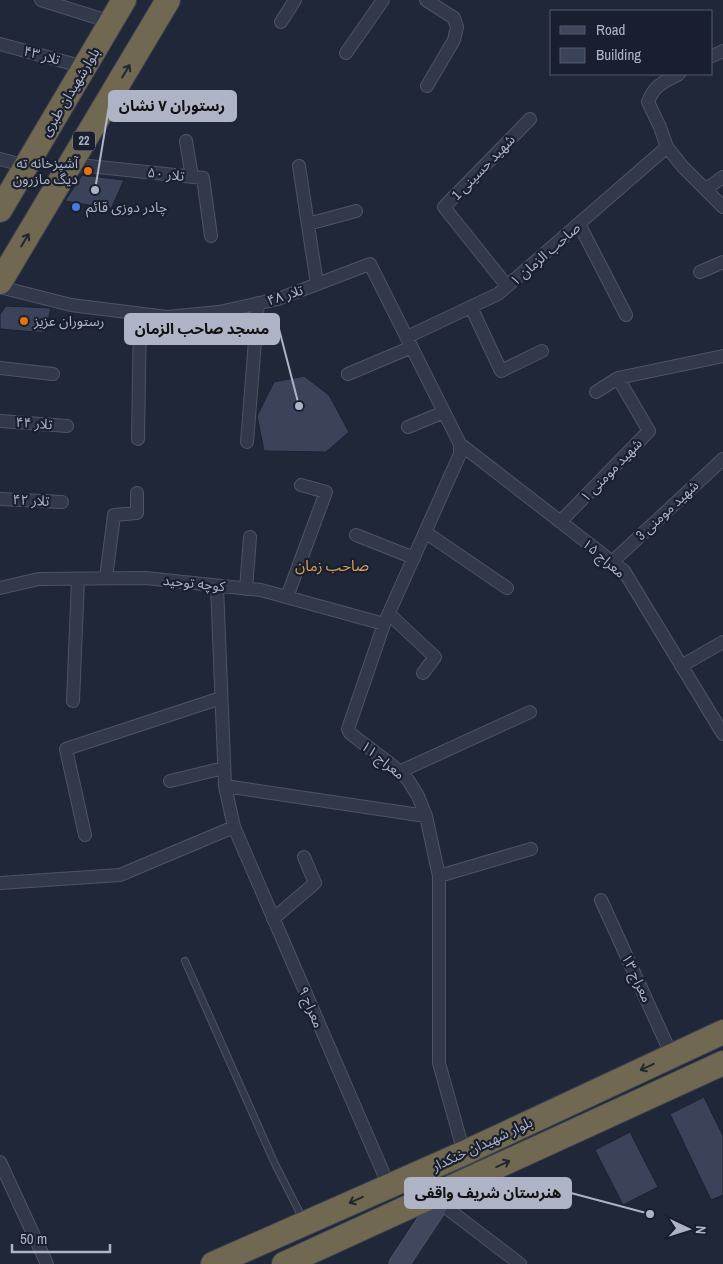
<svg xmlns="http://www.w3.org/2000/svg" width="723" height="1264" font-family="'Archivo Narrow','Noto Sans Arabic',sans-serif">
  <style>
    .building { fill: #3b435a; stroke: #1b2130 }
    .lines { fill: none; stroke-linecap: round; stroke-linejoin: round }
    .lane-casing { stroke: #4e5464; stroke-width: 8 }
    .street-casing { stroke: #4e5464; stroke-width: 14 }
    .secondary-casing { stroke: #4e5464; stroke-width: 21 }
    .highway-casing { stroke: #3b4151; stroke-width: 26 }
    .lane { stroke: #33394a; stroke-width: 6 }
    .street { stroke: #33394a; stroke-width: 12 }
    .secondary { stroke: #41475d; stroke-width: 19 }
    .highway { stroke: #706850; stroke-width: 24 }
    .oneway { stroke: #222631 }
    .food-dot { fill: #e8710a; stroke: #191f2e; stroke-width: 2 }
    .shop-dot { fill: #3f7fe0; stroke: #191f2e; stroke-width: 2 }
    .labels { text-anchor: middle; stroke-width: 4.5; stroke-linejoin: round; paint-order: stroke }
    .shield { fill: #191f2e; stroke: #818798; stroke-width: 1 }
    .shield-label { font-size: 12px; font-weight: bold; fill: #aeb4c6 }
    .street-label { font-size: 14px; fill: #aeb4c6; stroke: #191f2e }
    .poi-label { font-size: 14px; fill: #aeb4c6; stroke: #191f2e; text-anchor: start }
    .neighbourhood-label { font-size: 15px; fill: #d9a156; stroke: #191f2e }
    .leader { fill: none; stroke: #aeb4c6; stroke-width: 2 }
    .callout-dot { fill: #aeb4c6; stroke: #191f2e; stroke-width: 2 }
    .callout { fill: #aeb4c6; stroke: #aeb4c6; stroke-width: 2 }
    .callout-label { font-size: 15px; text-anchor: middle; font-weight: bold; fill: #111 }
  </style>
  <rect width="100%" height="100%" fill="#202739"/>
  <!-- building -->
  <path class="building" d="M82,175L124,180L111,209L65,201Z
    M6,306L51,308L45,333L0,329V314Z
    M304,376L329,395L349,432L326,452L264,451L257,416L274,382Z
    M704,1097L723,1136V1195L711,1200L670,1114Z
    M630,1132L658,1187L623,1205L595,1150Z"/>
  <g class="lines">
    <defs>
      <path id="lane" d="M185,961L275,1164L303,1219"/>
      <path id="street" d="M41,0L111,22
        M426,0L454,18L457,27L454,40L427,86
        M281,22L295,0
        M0,44L84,67
        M346,53L383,0
        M712,56L723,51
        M679,74C664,82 654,85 648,102L660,127L667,147L683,167L723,207
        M186,141L192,177
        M0,159L26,166
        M70,164L203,178L211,236
        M299,166L317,284
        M706,189L723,177
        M308,224L356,211
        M579,224L626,315
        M700,272L723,262
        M507,286L444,207L530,119
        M0,287L71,305L167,317L219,312L278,299L370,264L460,444V454L384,624L348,729L350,733L355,737L393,766L408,780L418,796L426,816L439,876V1063L464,1153
        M471,307L501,371L542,351
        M407,337L498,294L667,147
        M0,368L53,374
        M348,374L412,347
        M596,392L618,378
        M0,421L67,426
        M408,427L444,412
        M138,439L140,314
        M247,442L258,303
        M460,444L624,571L723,734
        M0,499L62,502
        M560,522L649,431L618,378L723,356
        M425,532L507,588
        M356,535L414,558
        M612,562L723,459
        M106,578L114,515L137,513V493
        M0,588L39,579L145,578L261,590L384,624
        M246,589L250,537
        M287,597L326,492L301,485
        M389,614L435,657L423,673
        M681,666L723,642
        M73,701L78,579
        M399,772L530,712
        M170,781L224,768
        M225,786L426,816
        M234,827L389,1186
        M85,835L66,749L221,698
        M439,876L531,849
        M0,883L120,875L234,827L225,786L217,586
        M601,900L672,1056
        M273,919L315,883L304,857
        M0,1162L47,1264
        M440,1203L520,1264"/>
      <path id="secondary" d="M399,1264L448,1190"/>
      <path id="highway" d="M0,210L124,0
        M0,282L168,0
        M213,1264L464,1153L723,1032
        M284,1264L723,1063"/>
    </defs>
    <!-- lane casing -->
    <use href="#lane" class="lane-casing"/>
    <!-- street casing -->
    <use href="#street" class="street-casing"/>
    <!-- secondary casing -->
    <use href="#secondary" class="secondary-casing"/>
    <!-- highway casing -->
    <use href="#highway" class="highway-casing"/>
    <!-- lane -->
    <use href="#lane" class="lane"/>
    <!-- street -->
    <use href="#street" class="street"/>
    <!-- secondary -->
    <use href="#secondary" class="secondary"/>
    <!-- highway -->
    <use href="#highway" class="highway"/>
  </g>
  <!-- one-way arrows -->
  <defs><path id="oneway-shaft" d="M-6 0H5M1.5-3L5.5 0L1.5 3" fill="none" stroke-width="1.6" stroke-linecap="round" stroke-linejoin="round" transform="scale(1.25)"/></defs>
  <g class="oneway">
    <use href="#oneway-shaft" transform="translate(126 71) rotate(-59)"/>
    <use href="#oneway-shaft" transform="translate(25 240) rotate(-59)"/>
    <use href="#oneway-shaft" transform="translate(647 1067) rotate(155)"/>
    <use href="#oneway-shaft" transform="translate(503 1164) rotate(-25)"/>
    <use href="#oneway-shaft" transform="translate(356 1200) rotate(156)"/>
  </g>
  <!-- markers -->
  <g class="food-dot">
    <circle cx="88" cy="171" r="5"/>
    <circle cx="24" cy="321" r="5"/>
  </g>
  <circle class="shop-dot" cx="76" cy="207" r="5"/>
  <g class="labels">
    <!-- shield labels -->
    <rect class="shield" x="73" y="131.5" width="22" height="19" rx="4"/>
    <g class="shield-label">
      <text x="84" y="145">22</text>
    </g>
    <!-- street labels -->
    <g class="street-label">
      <text transform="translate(42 55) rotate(15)" y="5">تلار ۴۳</text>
      <text transform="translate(70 92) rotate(-59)" y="5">بلوارشهیدان طبری</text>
      <text transform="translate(483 167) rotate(-46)" y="5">شهید حسینی 1</text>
      <text transform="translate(166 174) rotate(6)" y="5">تلار ۵۰</text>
      <text transform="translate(545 254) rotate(-41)" y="5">صاحب الزمان ۱</text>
      <text transform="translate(285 295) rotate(-18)" y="5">تلار ۴۸</text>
      <text transform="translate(34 423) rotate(4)" y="5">تلار ۴۴</text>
      <text transform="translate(611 470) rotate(-46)" y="5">شهید مومنی ۱</text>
      <text transform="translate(31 500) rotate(3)" y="5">تلار ۴۲</text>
      <text transform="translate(667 510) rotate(-43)" y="5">شهید مومنی 3</text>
      <text transform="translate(604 558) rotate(41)" y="5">معراج ۱۵</text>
      <text transform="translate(194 583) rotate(6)" y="5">کوچه توحید</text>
      <text transform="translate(383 760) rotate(39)" y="5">معراج ۱۱</text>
      <text transform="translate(637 978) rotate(65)" y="5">معراج ۱۳</text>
      <text transform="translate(311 1007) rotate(67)" y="5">معراج ۹</text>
      <text transform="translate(482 1144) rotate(-25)" y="5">بلوار شهیدان خنکدار</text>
    </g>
    <!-- poi labels -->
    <g class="poi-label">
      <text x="78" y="168" text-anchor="end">آشپزخانه ته<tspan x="78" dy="16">دیگ مازرون</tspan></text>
      <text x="86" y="212">چادر دوزی قائم</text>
      <text x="34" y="326">رستوران عزیز</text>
    </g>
    <!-- neighbourhood labels -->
    <g class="neighbourhood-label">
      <text x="332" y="571">صاحب زمان</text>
    </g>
  </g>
  <!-- callouts -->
  <path class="leader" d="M95 190L109 106M299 406L279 329M650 1214L571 1193"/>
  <g class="callout-dot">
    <circle cx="95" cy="190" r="5"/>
    <circle cx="299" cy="406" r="5"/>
    <circle cx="650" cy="1214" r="5"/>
  </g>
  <g class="callout">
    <rect x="109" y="91" width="127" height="30" rx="5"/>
    <rect x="125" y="314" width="154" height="30" rx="5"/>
    <rect x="405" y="1178" width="166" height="30" rx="5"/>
  </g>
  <g class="callout-label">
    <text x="172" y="111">رستوران ۷ نشان</text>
    <text x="202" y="334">مسجد صاحب الزمان</text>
    <text x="488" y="1198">هنرستان شریف واقفی</text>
  </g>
  <!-- legend -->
  <rect x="550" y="10" width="162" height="65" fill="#191f2e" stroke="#555b6b"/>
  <rect x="560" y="26" width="25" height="8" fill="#41475d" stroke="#555b6b"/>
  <text x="596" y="35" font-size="15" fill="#aeb4c6">Road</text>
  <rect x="560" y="48" width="25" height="15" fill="#3b435a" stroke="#555b6b"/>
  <text x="596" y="60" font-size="15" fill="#aeb4c6">Building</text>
  <!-- north arrow -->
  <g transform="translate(688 1229) rotate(94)" stroke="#191f2e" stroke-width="4" paint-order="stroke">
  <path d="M0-4L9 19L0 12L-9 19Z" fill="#aeb4c6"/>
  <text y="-8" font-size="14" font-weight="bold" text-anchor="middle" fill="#aeb4c6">N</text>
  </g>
  <!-- scale -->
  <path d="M12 1244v8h98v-8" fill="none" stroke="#aeb4c6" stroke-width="2.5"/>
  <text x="20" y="1244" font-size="15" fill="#aeb4c6" stroke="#191f2e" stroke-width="4" paint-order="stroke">50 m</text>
</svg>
